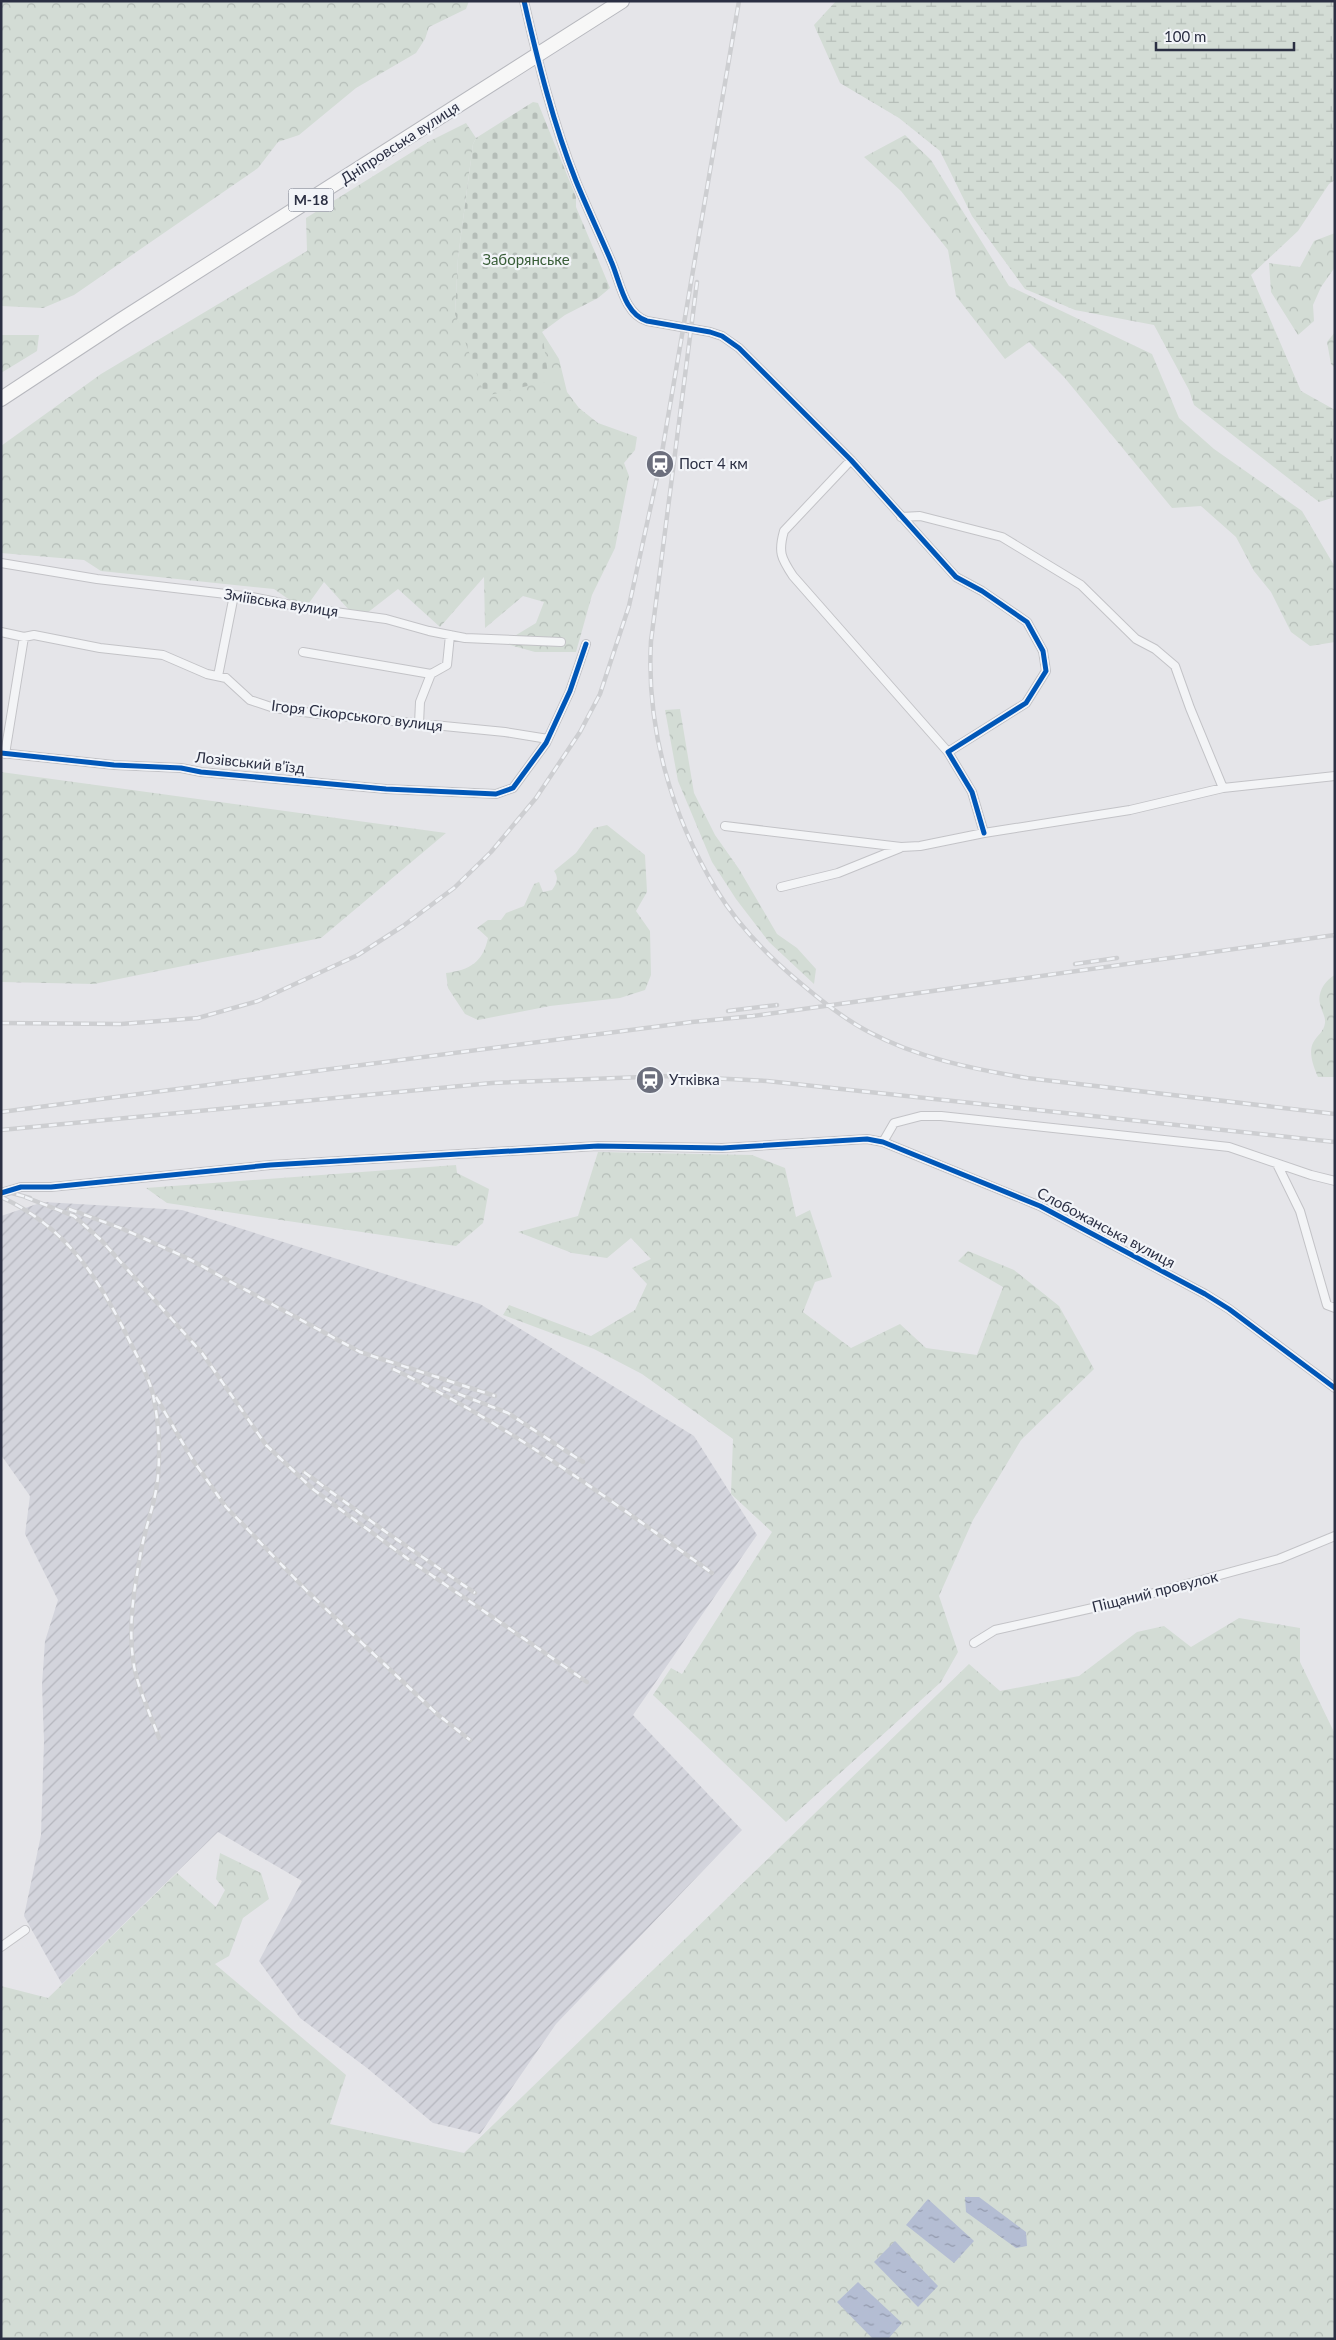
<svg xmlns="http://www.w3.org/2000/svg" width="1336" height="2340" font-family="Lato,sans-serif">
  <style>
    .industrial { fill: url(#industrial-furrows) }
    .forest { fill: url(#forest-crowns) }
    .wetland { fill: url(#wetland-marsh) }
    .cemetery { fill: url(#cemetery-stones) }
    .water { fill: url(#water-ripples) }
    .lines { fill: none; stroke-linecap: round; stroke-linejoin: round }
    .minor-casing { stroke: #c3c3c7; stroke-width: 10 }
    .trunk-casing { stroke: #b7b8be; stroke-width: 16 }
    .minor { stroke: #f3f4f6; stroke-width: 8 }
    .trunk { stroke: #f7f7f7; stroke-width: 14 }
    .rail-casing { stroke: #cdced1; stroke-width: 4.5 }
    .rail { stroke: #f2f4f8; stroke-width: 2.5; stroke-dasharray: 8; stroke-linecap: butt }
    .cycleway-casing { stroke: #f2f4f8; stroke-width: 8 }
    .cycleway { stroke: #0057b8; stroke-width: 5 }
    .labels { text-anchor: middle; stroke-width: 4.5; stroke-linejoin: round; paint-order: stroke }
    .shield { fill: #f2f4f8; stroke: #676a79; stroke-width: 1 }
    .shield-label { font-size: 14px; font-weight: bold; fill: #2b2f43 }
    .street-label { font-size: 15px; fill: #2b2f43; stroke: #f2f4f8 }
    .park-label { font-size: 15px; fill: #395e38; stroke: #f2f4f8 }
    .poi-label { font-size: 15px; fill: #2b2f43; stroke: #f2f4f8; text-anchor: start }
  </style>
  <defs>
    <pattern id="industrial-furrows" width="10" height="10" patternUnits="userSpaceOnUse" patternTransform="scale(1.25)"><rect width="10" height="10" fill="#d3d4dc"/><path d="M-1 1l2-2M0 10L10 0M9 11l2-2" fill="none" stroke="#b5b6be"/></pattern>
    <pattern id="forest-crowns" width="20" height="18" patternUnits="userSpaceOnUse" patternTransform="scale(1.25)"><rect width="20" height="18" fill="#d3dcd5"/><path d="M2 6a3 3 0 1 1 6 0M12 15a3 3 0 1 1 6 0" fill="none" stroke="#b5bdb8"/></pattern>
    <pattern id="wetland-marsh" width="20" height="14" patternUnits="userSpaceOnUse" patternTransform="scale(1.25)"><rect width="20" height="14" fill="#d3dcd5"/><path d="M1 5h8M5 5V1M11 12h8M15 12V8" fill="none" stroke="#b5bdb8"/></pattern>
    <pattern id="cemetery-stones" width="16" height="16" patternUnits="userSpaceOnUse" patternTransform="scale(1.25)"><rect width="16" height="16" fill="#d3dcd5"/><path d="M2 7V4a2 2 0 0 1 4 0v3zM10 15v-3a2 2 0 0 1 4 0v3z" fill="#b5bdb8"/></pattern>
    <pattern id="water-ripples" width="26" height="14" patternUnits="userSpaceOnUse" patternTransform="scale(1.25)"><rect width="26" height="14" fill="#b4bdd3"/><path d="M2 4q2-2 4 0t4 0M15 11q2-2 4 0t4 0" fill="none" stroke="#939aad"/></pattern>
  </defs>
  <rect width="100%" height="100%" fill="#e5e5e9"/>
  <!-- industrial -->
  <path class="industrial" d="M43,1202L182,1210L480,1304L694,1436L757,1535L633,1715L742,1830L556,2024L480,2134L433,2123L367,2068L300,2018L259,1961L302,1881L218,1832L62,1984L24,1916L41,1835L44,1741L42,1685L45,1641L58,1600L25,1534L30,1496L1,1455V1216Z"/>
  <!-- forest -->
  <path class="forest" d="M1,1H469L466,9L429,27L425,39L416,53L356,88L299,135L278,142L258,168L74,295L43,308L1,306Z
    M466,123L476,138L473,144L458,258L455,314L542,332L559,359L567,392L579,408L598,423L637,437L635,450L624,463L629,476L615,548L592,595L576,652H535L503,643L536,623L544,602L523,596L485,628L484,577L440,627L398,589L358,620L324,582L304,610L274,589L101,571L84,560L1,553V446L101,374L307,251L306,218L428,142Z
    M905,135L931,160L1009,286L1152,354L1179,418L1214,449L1302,511L1335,567V642L1310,646L1291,632L1271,592L1254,571L1236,537L1201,506L1172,508L1064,377L1029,342L1005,359L956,296L948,250L901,191L864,157Z
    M1335,233V267L1321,287L1313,305L1314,321L1298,335L1271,292L1269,263L1300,267L1314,241Z
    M1335,332V368L1331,364L1327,342Z
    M1,335H39L37,351L1,373Z
    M680,709L694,793L715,835L739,869L777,934L797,948L816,969L814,984L769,942L736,899L712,862L678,781L665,710Z
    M1,772L446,833L321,938L94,984L1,982Z
    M607,825L645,855L647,892L636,911L650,931L651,975L645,990L620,998L550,1006L478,1020L465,1014L448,988L446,973C470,970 483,962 488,938L477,928L488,920H501L506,913L524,906L534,884L539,882L543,892L552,890C557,883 559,878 554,871L576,853L594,828Z
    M1335,975V1077H1318C1314,1068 1308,1053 1313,1043C1317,1035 1324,1032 1325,1023C1326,1017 1321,1010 1320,1004C1317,993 1325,980 1335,975Z
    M598,1152L752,1155L785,1168L796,1217L810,1210L832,1277L815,1282L803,1312L851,1348L900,1324L926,1348L977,1355L1003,1287L958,1261L968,1251L1014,1270L1059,1306L1094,1369L1021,1440L973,1520L939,1596L958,1652L941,1682L786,1822L653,1695L671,1668L682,1674L772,1532L731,1494L733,1439L642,1374L594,1349L503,1315L509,1305L591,1336L635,1310L647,1284L632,1268L651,1259L631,1238L607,1258L572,1253L518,1232L578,1216Z
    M456,1165L457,1173L489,1189L483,1223L456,1246L167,1203L146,1188Z
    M1239,1618L1300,1628V1662L1335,1734V2339H1V1986L48,1998L177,1873L216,1907L225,1890L216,1879L220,1853L261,1873L269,1899L243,1918L229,1956L215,1964L346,2075L330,2124L464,2153L969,1664L1000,1691L1079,1676L1137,1632L1164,1626L1191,1647Z"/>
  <!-- wetland -->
  <path class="wetland" d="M836,1H1335V180L1329,184L1298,231L1251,275L1301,391L1335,410V497L1319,502L1194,405L1189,390L1154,325L1075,310L1025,289L972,216L940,151L899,118L840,83L814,25Z"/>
  <!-- cemetery -->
  <path class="cemetery" d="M533,102L538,103L576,197V207L610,288L598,298L565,315L542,332L549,381L485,396L455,314L458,258L473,144L476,138Z"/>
  <!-- water -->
  <path class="water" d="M965,2197H979L1026,2232L1027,2246L1016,2248L966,2212Z
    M928,2199L974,2241L954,2263L906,2225Z
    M895,2241L938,2286L918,2307L874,2262Z
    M858,2282L902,2323L888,2339H873L837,2302Z"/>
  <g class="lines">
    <defs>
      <path id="minor" d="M524,1C538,62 553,123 576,181C587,208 600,235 611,261C620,281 624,314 647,321L710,332L722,336L739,348L851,460L956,577L982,591L1027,622L1043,651L1046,671L1026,703L948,752L972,792L984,833
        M851,460L784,531C778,552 781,558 793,576L948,752
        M901,517L920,516L1002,537L1081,585L1136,639L1155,649L1175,666L1190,708L1223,788
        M1,563L97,579L252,597L306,608L386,619L429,631L465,638L561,642
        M1,632L24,637L34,635L100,648L163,655L207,674L226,678L250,700L274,708L311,713L505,732L548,739
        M303,652L431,674
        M218,676L234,595
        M419,724L420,702L431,674L447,665L450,635
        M1,753L114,765L181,768L201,772L386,789L496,794L513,788L546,743L570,691L586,644
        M5,754L24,637
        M725,826L901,847L920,846L984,833L1130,810L1223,788L1335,776
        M781,887L838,873L900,848
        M883,1142L894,1123L921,1116H941L1229,1147L1311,1175L1335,1181
        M1277,1164L1300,1211L1327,1305L1335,1308
        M1,1193L21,1187H51L270,1165L598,1146L722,1148L867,1139L883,1142L1040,1206L1205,1294L1229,1309L1335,1388
        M974,1643L995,1630L1128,1600L1279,1559L1335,1536
        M1,1947L25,1930"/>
      <path id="trunk" d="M1,399L121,320L622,1"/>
    </defs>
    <!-- minor casing -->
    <use href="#minor" class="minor-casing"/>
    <!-- trunk casing -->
    <use href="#trunk" class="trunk-casing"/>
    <!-- minor -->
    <use href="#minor" class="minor"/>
    <!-- trunk -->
    <use href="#trunk" class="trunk"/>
    <defs>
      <path id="rail" d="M697,282L651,641C646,727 671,815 716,889C738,926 771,959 804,986C824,1003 846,1020 869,1032C918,1058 973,1069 1027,1078L1335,1114
        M1075,964L1117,958
        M728,1011L777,1005
        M1,1023L121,1024L198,1018L258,1001L358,955L403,926L454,888L491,852L536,798L580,732L600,694L629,606L660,464L739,1
        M1,1112L692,1022L753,1016L1335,935
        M1,1130L492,1083L668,1076L767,1081L1335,1142
        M1,1190L30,1198
        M1,1197C68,1228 100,1280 131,1344C140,1362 151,1381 154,1400C159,1424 160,1452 158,1476C156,1500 147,1522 142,1546C135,1583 128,1621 133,1659C136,1685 150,1713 159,1738
        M25,1197L74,1216L101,1240L202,1353L266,1445L314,1490L408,1559L587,1682
        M69,1209L123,1229L187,1258L360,1352L495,1396
        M393,1369C507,1423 610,1500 712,1573
        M443,1388L508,1413L583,1462
        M156,1397L192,1459L226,1507L307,1591L437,1714L470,1740
        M304,1472L386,1532L475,1593"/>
    </defs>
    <!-- rail casing -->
    <use href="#rail" class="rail-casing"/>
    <!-- rail -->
    <use href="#rail" class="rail"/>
    <defs>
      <path id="cycleway" d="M524,1C538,62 553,123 576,181C587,208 600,235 611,261C620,281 624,314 647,321L710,332L722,336L739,348L851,460L956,577L982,591L1027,622L1043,651L1046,671L1026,703L948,752L972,792L984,833
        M1,753L114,765L181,768L201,772L386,789L496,794L513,788L546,743L570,691L586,644
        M1,1193L21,1187H51L270,1165L598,1146L722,1148L867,1139L883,1142L1040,1206L1205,1294L1229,1309L1335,1388"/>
    </defs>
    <!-- cycleway casing -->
    <use href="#cycleway" class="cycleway-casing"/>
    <!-- cycleway -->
    <use href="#cycleway" class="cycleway"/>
  </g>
  <!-- icons -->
  <defs>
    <symbol id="station-disc" viewBox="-11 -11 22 22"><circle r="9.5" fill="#6c6f7d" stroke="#f2f4f8"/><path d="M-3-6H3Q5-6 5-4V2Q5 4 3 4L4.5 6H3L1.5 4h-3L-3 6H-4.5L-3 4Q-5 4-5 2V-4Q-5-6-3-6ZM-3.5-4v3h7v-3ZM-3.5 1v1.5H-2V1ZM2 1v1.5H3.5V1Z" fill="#fff"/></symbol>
  </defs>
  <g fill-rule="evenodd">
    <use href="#station-disc" x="644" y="448" width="32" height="32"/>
    <use href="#station-disc" x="634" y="1064" width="32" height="32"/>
  </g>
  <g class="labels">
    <!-- shield labels -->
    <rect class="shield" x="288.5" y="188.5" width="45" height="23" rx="4"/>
    <g class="shield-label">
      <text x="311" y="205">М-18</text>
    </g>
    <!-- street labels -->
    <g class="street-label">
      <text transform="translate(400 143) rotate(-33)" y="5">Дніпровська вулиця</text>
      <text transform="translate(281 603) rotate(9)" y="5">Зміївська вулиця</text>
      <text transform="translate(357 716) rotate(7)" y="5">Ігоря Сікорського вулиця</text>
      <text transform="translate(250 763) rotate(6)" y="5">Лозівський в'їзд</text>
      <text transform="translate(1106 1228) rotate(28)" y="5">Слобожанська вулиця</text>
      <text transform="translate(1155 1592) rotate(-14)" y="5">Піщаний провулок</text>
    </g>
    <!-- park labels -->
    <g class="park-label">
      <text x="526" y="265">Заборянське</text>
    </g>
    <!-- poi labels -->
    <g class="poi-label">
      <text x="679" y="469">Пост 4 км</text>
      <text x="669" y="1085">Уткiвка</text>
    </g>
  </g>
  <!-- border -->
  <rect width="1336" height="2340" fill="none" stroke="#2b2f43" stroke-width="5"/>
  <!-- scale -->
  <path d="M1156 42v8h138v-8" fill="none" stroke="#2b2f43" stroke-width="2.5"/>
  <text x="1164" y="42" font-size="15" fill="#2b2f43" stroke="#f2f4f8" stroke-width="4" paint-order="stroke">100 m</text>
</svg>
